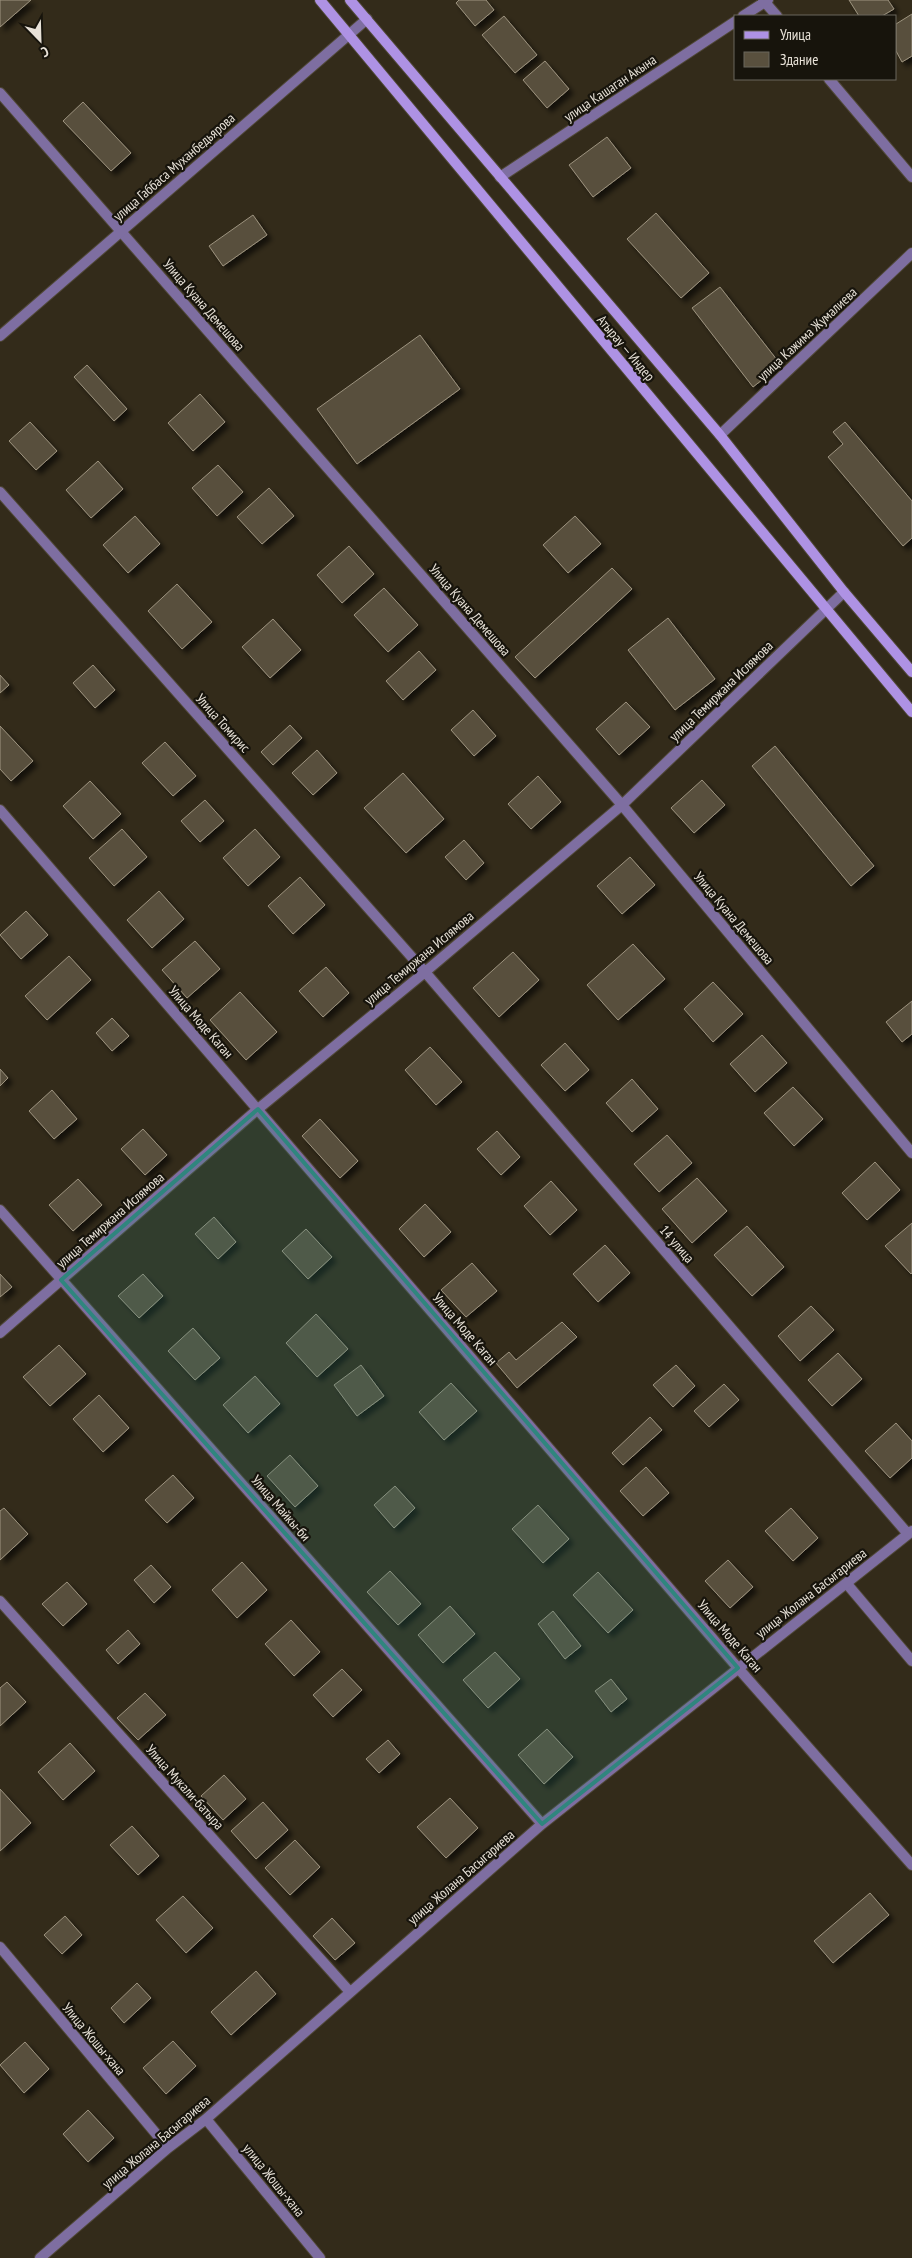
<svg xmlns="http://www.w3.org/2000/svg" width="912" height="2258" font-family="'PT Sans Narrow',sans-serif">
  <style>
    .building { fill: #59503e; stroke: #9d937f; filter: url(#shadow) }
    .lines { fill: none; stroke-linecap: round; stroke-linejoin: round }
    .service-casing { stroke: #504838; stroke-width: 12 }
    .minor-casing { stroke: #504838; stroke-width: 12 }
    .tertiary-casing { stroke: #504838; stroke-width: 12 }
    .secondary-casing { stroke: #504838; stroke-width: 12 }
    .service { stroke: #7e6ea1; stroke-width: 10 }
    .minor { stroke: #7e6ea1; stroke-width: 10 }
    .tertiary { stroke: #7e6ea1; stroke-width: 10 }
    .secondary { stroke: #ae92e4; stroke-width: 10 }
    .marked { fill: #2f867e; fill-opacity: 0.2; stroke: #2f867e; stroke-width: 4; stroke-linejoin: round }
    .labels { text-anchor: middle; stroke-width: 4.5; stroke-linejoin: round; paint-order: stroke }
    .street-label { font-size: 14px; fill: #e7e1d7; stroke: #17140c }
  </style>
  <defs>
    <filter id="shadow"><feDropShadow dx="4.5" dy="4.5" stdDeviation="2.5" flood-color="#0009"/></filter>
  </defs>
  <rect width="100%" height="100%" fill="#332b1a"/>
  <!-- building -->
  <path class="building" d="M0,0H31L0,27Z
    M459,0H486L494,10L475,26L456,3Z
    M849,0H888L894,9L882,16H859Z
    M912,14V56L902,62L896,51V24Z
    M504,16L537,55L515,73L482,35Z
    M545,61L569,89L547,108L523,80Z
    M83,102L131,153L111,171L63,121Z
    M607,137L631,168L593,197L569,165Z
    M656,213L709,273L681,298L627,239Z
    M253,215L267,235L223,266L209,246Z
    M720,287L781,365L753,387L692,308Z
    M420,335L460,389L357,464L317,409Z
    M87,365L127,409L114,421L74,377Z
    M200,394L225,422L193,451L168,423Z
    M30,422L57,451L36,470L9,441Z
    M845,422L912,501V538L903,546L828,457L843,444L833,432Z
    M98,461L123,489L91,518L66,490Z
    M218,465L243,492L217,516L192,488Z
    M269,488L294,516L262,544L237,517Z
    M135,516L160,544L128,573L103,545Z
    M575,516L601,544L568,573L543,545Z
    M349,546L374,574L342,603L317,575Z
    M612,568L632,589L535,678L515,657Z
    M177,584L212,622L182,649L148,611Z
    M384,588L418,625L388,652L354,615Z
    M668,618L715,679L675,710L628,650Z
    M273,619L301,650L270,678L242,647Z
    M419,651L436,670L403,700L386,681Z
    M93,665L115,690L95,708L73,683Z
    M0,675L9,685L0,693Z
    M626,702L650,727L619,755L596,729Z
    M473,710L496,736L474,756L451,730Z
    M290,725L302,738L273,765L261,752Z
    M0,726L33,761L11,781L0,769Z
    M165,742L196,776L173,796L142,763Z
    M775,746L874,866L851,886L752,766Z
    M317,750L337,773L313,795L292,773Z
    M403,773L444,819L406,853L364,808Z
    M538,776L561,802L531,829L508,804Z
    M702,780L725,805L694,833L671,808Z
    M90,781L121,814L93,839L63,806Z
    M205,800L224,821L200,842L181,821Z
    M122,829L147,857L114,886L89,858Z
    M255,829L280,857L248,886L223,858Z
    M464,840L484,863L466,880L445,857Z
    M630,857L655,885L622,914L597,886Z
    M300,877L325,905L293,934L268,906Z
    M159,891L184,919L152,948L127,920Z
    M26,911L48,935L21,959L0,935Z
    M195,941L220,969L187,998L162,970Z
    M633,944L665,979L618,1020L587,985Z
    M513,952L539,980L499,1017L473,988Z
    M69,956L91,980L47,1020L25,996Z
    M326,967L349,993L323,1017L299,991Z
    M713,982L743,1014L713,1042L684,1009Z
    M240,992L277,1032L246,1060L210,1020Z
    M912,1001V1034L902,1042L886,1022Z
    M112,1018L129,1036L112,1051L96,1033Z
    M762,1035L787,1063L755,1092L730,1064Z
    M565,1043L589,1070L565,1091L541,1065Z
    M430,1047L462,1082L436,1105L405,1070Z
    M0,1069L8,1078L0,1086Z
    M632,1079L658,1109L632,1132L606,1103Z
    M793,1087L823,1119L794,1146L764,1113Z
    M52,1090L77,1119L54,1139L29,1111Z
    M320,1119L358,1161L340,1178L302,1136Z
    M143,1129L167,1155L145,1175L121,1149Z
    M497,1131L520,1157L501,1175L477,1149Z
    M667,1135L692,1163L659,1192L634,1164Z
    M875,1162L900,1190L867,1220L842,1193Z
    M697,1178L727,1211L692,1243L662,1209Z
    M78,1179L102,1205L73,1231L49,1205Z
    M551,1181L577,1210L550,1235L524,1206Z
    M425,1204L451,1232L424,1257L399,1229Z
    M214,1217L236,1242L218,1259L195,1234Z
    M912,1223V1273L911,1274L885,1246Z
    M747,1226L784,1267L752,1296L714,1255Z
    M306,1229L332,1257L308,1279L282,1251Z
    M605,1245L630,1273L598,1302L573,1274Z
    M472,1263L497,1291L466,1317L441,1290Z
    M0,1274L12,1287L0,1297Z
    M143,1274L163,1296L139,1318L118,1296Z
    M811,1306L834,1330L800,1361L778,1336Z
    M316,1314L348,1349L317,1377L286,1343Z
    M562,1322L577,1337L517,1388L496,1363L509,1352L516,1360Z
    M193,1328L220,1358L195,1380L168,1351Z
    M59,1345L86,1374L50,1406L23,1377Z
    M838,1353L862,1379L832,1406L808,1380Z
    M361,1365L384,1396L357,1416L334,1385Z
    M676,1365L695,1386L673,1407L653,1385Z
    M255,1376L280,1404L248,1433L223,1405Z
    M451,1383L477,1411L444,1440L419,1412Z
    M724,1384L739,1400L709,1427L694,1411Z
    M99,1395L129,1428L103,1452L73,1419Z
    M650,1417L662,1430L623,1465L612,1453Z
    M896,1423L912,1441V1458L890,1478L865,1451Z
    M290,1455L318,1486L295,1507L267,1476Z
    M646,1467L669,1493L643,1516L620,1491Z
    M173,1475L194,1498L167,1523L145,1500Z
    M395,1486L415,1508L394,1528L374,1505Z
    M538,1505L569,1539L543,1563L512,1529Z
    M4,1508L28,1534L0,1560V1511Z
    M791,1508L818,1538L793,1561L765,1531Z
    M728,1560L753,1587L730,1608L705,1581Z
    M242,1562L267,1590L237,1618L212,1590Z
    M151,1565L171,1587L154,1603L134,1580Z
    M390,1571L421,1604L398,1625L367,1592Z
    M598,1572L633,1610L608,1633L573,1595Z
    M67,1582L87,1604L63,1626L42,1604Z
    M450,1606L475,1634L443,1663L418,1635Z
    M553,1611L581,1646L565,1659L538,1624Z
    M291,1620L320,1652L294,1676L265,1644Z
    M128,1630L140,1644L118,1664L106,1650Z
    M495,1652L520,1679L488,1708L463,1680Z
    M342,1669L362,1690L333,1717L313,1695Z
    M611,1679L627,1699L611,1712L595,1691Z
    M7,1682L26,1702L0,1726V1688Z
    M145,1693L166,1715L138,1740L117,1718Z
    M547,1729L573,1757L544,1784L518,1755Z
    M388,1740L400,1754L379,1773L366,1759Z
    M70,1743L95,1771L63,1800L38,1772Z
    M224,1775L246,1799L223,1820L201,1796Z
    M0,1789L31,1823L0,1851Z
    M450,1798L478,1828L446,1858L417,1827Z
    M263,1802L288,1830L256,1859L231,1831Z
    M132,1826L159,1856L138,1875L110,1845Z
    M295,1840L320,1867L290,1895L265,1868Z
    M870,1893L889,1915L833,1963L814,1941Z
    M183,1896L213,1928L186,1953L156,1920Z
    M65,1916L82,1935L62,1954L44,1935Z
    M332,1918L355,1943L335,1960L313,1936Z
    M256,1971L276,1994L231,2035L211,2012Z
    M137,1983L151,1998L124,2023L111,2008Z
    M173,2041L196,2066L166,2094L143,2068Z
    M25,2042L49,2069L24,2093L0,2065Z
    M88,2110L114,2138L88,2162L63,2134Z"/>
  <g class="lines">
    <defs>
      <path id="service" d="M847,1584L912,1661"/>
      <path id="minor" d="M763,0L777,16
        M743,16L768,0
        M829,79L912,177
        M0,93L622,805L912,1153
        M500,177L736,21
        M720,435L912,253
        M0,492L425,972L908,1534
        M0,810L738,1668L912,1865
        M0,1210L542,1824
        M0,1333L258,1109L425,972L622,805L844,592
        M0,1601L350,1992
        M0,1947L168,2148
        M206,2119L320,2258
        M40,2258L168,2148L206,2119L542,1824L912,1531"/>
      <path id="tertiary" d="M0,336L367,19"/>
      <path id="secondary" d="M320,0L912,712
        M350,0L720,435L844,592L912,672"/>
    </defs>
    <!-- service casing -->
    <use href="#service" class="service-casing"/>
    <!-- minor casing -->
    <use href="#minor" class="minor-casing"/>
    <!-- tertiary casing -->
    <use href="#tertiary" class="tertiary-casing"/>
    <!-- secondary casing -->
    <use href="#secondary" class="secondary-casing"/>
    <!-- service -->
    <use href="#service" class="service"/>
    <!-- minor -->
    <use href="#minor" class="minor"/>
    <!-- tertiary -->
    <use href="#tertiary" class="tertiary"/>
    <!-- secondary -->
    <use href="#secondary" class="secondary"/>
  </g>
  <!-- marked area -->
  <path class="marked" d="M258,1109L738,1668L542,1824L61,1280Z"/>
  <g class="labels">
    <!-- street labels -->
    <g class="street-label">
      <text transform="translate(610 88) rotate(-34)" y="5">улица Кашаган Акына</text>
      <text transform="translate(174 167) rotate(-41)" y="5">улица Габбаса Муханбедьярова</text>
      <text transform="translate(204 305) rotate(49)" y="5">Улица Куана Демешова</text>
      <text transform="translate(807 334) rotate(-43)" y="5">улица Кажима Жумалиева</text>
      <text transform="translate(626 348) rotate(50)" y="5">Атырау — Индер</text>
      <text transform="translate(470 610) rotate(49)" y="5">Улица Куана Демешова</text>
      <text transform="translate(721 691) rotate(-44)" y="5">улица Темиржана Ислямова</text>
      <text transform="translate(223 723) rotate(48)" y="5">Улица Томирис</text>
      <text transform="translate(734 918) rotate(50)" y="5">Улица Куана Демешова</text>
      <text transform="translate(419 958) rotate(-40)" y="5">улица Темиржана Ислямова</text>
      <text transform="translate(201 1022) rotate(49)" y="5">Улица Моде Каган</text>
      <text transform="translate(110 1220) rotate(-41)" y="5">улица Темиржана Ислямова</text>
      <text transform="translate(677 1244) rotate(49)" y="5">14 улица</text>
      <text transform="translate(465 1329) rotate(49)" y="5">Улица Моде Каган</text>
      <text transform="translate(281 1508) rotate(49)" y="5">Улица Майкы-би</text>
      <text transform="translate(811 1593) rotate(-38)" y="5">улица Жолана Басыгариева</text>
      <text transform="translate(730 1636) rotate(49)" y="5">Улица Моде Каган</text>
      <text transform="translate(185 1787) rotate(48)" y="5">Улица Мукали-батыра</text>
      <text transform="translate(461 1877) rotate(-41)" y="5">улица Жолана Басыгариева</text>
      <text transform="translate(94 2039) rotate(50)" y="5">Улица Жошы-хана</text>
      <text transform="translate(156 2142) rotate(-40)" y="5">улица Жолана Басыгариева</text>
      <text transform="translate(274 2180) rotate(51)" y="5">улица Жошы-хана</text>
    </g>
  </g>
  <!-- legend -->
  <rect x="734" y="15" width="162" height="65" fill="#17140c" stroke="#6a665d"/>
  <rect x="744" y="31" width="25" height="8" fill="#ae92e4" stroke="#6a665d"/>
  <text x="780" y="40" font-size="15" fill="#e7e1d7">Улица</text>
  <rect x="744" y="52" width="25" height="15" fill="#59503e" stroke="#6a665d"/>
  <text x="780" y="65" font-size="15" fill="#e7e1d7">Здание</text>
  <!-- north arrow -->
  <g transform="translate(40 40) rotate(157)" stroke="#17140c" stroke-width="4" paint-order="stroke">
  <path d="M0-4L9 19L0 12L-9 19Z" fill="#e7e1d7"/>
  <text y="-8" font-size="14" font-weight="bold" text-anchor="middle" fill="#e7e1d7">С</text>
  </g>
</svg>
